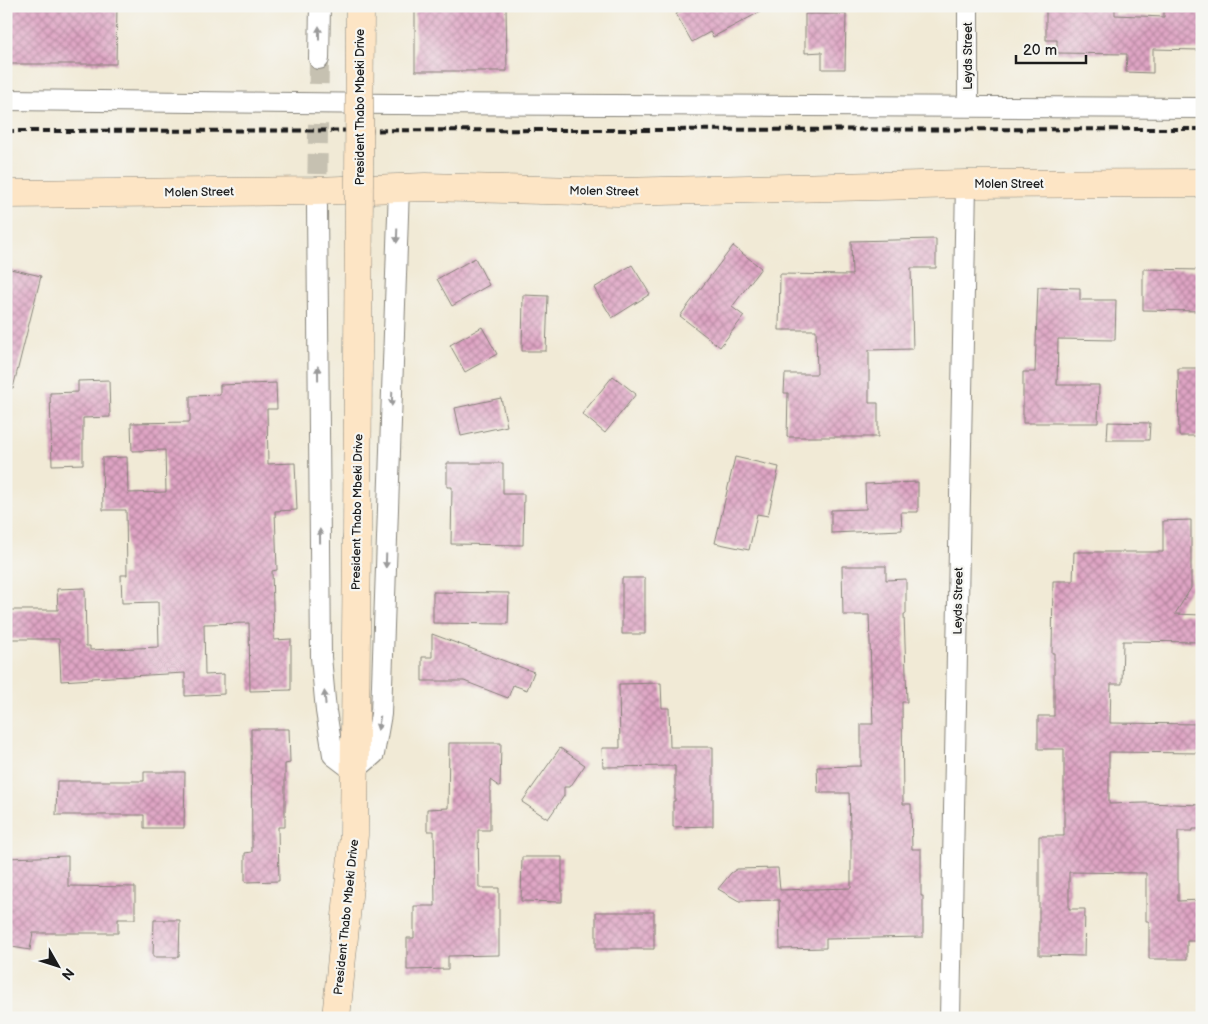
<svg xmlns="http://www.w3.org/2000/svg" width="1208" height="1024" font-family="'Balsamiq Sans',sans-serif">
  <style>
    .building { fill: url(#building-cross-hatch) }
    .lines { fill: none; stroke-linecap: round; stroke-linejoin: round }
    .street-tunnel { stroke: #c6c1b1; stroke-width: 20; stroke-dasharray: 20 10; stroke-linecap: butt }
    .street-casing { stroke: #868379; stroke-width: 22 }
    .secondary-casing { stroke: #868379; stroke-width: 29 }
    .street { stroke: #fff; stroke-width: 20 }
    .secondary { stroke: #fde5c5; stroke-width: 28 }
    .rail { stroke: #1c1c1c; stroke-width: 4; stroke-dasharray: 8 4; stroke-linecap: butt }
    .secondary-bridge-casing { stroke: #868379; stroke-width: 29; stroke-linecap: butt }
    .secondary-bridge { stroke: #fde5c5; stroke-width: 28 }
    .oneway { fill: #999 }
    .labels { text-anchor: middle; stroke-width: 4.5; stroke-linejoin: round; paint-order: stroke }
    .street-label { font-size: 12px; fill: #1c1c1c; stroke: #f6f6f2 }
  </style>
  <defs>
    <pattern id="building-cross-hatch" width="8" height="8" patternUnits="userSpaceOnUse" patternTransform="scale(1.25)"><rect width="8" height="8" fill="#dfa4c4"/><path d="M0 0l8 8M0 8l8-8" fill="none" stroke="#b4859e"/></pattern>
  </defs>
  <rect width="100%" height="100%" fill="#f6f6f2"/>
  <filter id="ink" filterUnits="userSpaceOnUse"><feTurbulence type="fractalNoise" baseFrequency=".02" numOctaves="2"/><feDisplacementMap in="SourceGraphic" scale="10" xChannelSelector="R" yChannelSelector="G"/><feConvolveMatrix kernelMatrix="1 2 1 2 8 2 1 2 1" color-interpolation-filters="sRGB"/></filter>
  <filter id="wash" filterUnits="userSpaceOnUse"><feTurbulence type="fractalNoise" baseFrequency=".0096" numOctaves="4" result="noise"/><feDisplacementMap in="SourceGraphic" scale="20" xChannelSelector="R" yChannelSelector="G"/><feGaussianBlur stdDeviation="1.12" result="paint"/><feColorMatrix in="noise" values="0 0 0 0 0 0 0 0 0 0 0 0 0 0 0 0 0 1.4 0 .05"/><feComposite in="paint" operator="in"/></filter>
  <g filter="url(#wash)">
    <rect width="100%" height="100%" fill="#f1ead6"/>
    <g id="blocks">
      <!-- building -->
      <path class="building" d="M6,6H117L116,64H6Z
        M415,6H506L507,71H415Z
        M690,6H771L713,37L710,32L692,42L676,14Z
        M1046,6H1115V15L1164,17V6H1202V41H1199V50L1153,49V73L1126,72L1127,54L1057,53V40H1046Z
        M805,14H846L845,69H822V52L805,53Z
        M936,239V268H911L913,349L869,350V403H878V437H787L788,393H784L785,374H817L816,330H779L780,274L852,275L851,241Z
        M733,246L761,268L732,307L744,316L720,347L680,316Z
        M475,258L489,285L452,306L437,279Z
        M632,265L650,294L612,318L594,288Z
        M6,268L41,276L13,388H6Z
        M1143,269L1202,270V311L1143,310Z
        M1038,287L1080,288V300H1116L1115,340L1058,339L1057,385H1099L1098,423H1023V372H1035Z
        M523,295L548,296L546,351H522Z
        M482,327L497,354L465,372L450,345Z
        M1178,368H1202V436H1179Z
        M613,376L636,394L605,433L582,414Z
        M109,380L110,417L83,418V464L52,465L50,393L78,392V381Z
        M276,383L277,409H267L268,464L295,463L297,510L275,511L277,570L272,571L274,640L291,639V690L250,691L249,623L204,624L205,675L224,674V694L185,696V673L92,678V679L61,681L59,639H6V610H58L57,589L85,588L86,646H90V650L159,647L158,602L122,603L121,575H127L126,510H103L102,458L127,457L128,493L166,492L165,450L132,451L131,423L190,422V396L220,395V385Z
        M501,398L507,426L461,436L455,408Z
        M1108,422L1150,423L1149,440H1107Z
        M735,457L779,467L768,516L757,514L749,550L715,543Z
        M447,463H503V494H524L523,545L451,544L452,487H447Z
        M918,482V512H901L902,530L831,533V510L866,509L865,484Z
        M1191,520V588L1175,614L1202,615V642L1123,641L1122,684H1111L1110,723L1202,724V753L1109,752V804L1145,803L1202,805V829H1193V831H1178V901L1202,900V941H1187V959H1149V921H1146V873L1069,872V909H1085L1084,956L1039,955V836H1064V749H1038V716H1054V653H1052L1053,581H1073L1074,552H1163V521Z
        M842,566H886V580L906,579V614H904L907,702H902L903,804H911L912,849H921V896H923V937L826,939V948L780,949L779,900L739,901L718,889L731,873L737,869L778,868L780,890L851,888V828H850L849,793H818L817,767L861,766V724H873L869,615H843Z
        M622,578H645V634H622Z
        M433,592L509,593L508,624L433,623Z
        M432,634L534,672L527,690L513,685L508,698L464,681H422V657H432Z
        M661,683L662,708H669L670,747H713V826L673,827V801H675V766L603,767L602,748H620L619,684Z
        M251,729H289L290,763L285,764V827H278L279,881L245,882V853L252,852Z
        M449,743H501L500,787L490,780V830H478L479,888H499V955L448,956V969L407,970V938H414V906H435L434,831H427V809L448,808Z
        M560,748L585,765L570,787H564V796L548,819L522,802Z
        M144,772H185L184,828H144V815H56L57,781H144Z
        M68,856V886L135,887V919H118V933H33L30,950L6,946V858Z
        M522,857H562V902L521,901Z
        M596,912H654V949H596Z
        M154,920H180L179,957H153Z"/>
    </g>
  </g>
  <g filter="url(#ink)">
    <use href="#blocks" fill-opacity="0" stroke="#868379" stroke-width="1"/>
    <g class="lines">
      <!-- street-tunnel -->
      <path class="street-tunnel" d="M317,204L319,59"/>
      <defs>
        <path id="street" d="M319,59L320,6
          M6,100L392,104L1202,108
          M968,106V6
          M317,206L321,657L326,711L333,755L354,771L374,754L381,714L399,187
          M950,1018L966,184"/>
        <path id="secondary" d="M6,194L315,191L425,187L618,192L966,184L1202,183
          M336,1018L354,835L357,538"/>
      </defs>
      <!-- street casing -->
      <use href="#street" class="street-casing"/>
      <!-- secondary casing -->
      <use href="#secondary" class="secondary-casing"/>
      <!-- street -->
      <use href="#street" class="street"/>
      <!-- secondary -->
      <use href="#secondary" class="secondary"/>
      <!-- rail -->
      <path class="rail" d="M6,131L1202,129"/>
      <defs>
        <path id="secondary-bridge" d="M357,538L360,6"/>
      </defs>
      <!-- secondary-bridge casing -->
      <use href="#secondary-bridge" class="secondary-bridge-casing"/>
      <!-- secondary-bridge -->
      <use href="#secondary-bridge" class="secondary-bridge"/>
    </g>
    <!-- one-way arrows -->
    <defs><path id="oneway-solid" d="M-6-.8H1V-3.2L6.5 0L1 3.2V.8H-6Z" transform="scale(1.25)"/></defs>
    <g class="oneway">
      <use href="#oneway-solid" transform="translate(319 33) rotate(-90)"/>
      <use href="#oneway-solid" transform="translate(397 236) rotate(92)"/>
      <use href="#oneway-solid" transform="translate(318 373) rotate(-91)"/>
      <use href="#oneway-solid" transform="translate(392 399) rotate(92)"/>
      <use href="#oneway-solid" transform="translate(320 536) rotate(-91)"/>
      <use href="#oneway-solid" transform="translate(386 561) rotate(92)"/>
      <use href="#oneway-solid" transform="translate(325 698) rotate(-95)"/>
      <use href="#oneway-solid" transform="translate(379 723) rotate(100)"/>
    </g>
  </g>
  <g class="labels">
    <!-- street labels -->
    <g class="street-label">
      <text transform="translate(968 56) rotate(-90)" y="4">Leyds Street</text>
      <text transform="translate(360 107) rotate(-90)" y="4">President Thabo Mbeki Drive</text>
      <text x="1009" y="188">Molen Street</text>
      <text transform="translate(604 191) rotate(1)" y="4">Molen Street</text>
      <text transform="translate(199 192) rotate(-1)" y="4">Molen Street</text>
      <text transform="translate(357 512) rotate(-89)" y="4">President Thabo Mbeki Drive</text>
      <text transform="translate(958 601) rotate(-89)" y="4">Leyds Street</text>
      <text transform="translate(346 917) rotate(-84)" y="4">President Thabo Mbeki Drive</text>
    </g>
  </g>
  <!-- margin -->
  <rect width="1208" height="1024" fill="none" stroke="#f6f6f2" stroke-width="25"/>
  <!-- north arrow -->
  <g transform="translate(58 966) rotate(129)" stroke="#f6f6f2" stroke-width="4" paint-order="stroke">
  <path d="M0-4L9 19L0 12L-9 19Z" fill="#1c1c1c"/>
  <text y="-8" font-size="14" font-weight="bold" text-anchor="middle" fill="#1c1c1c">N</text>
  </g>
  <!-- scale -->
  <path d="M1016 55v8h70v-8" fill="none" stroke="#1c1c1c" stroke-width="2.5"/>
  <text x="1023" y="55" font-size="15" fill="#1c1c1c" stroke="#f6f6f2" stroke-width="4" paint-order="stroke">20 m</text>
</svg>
